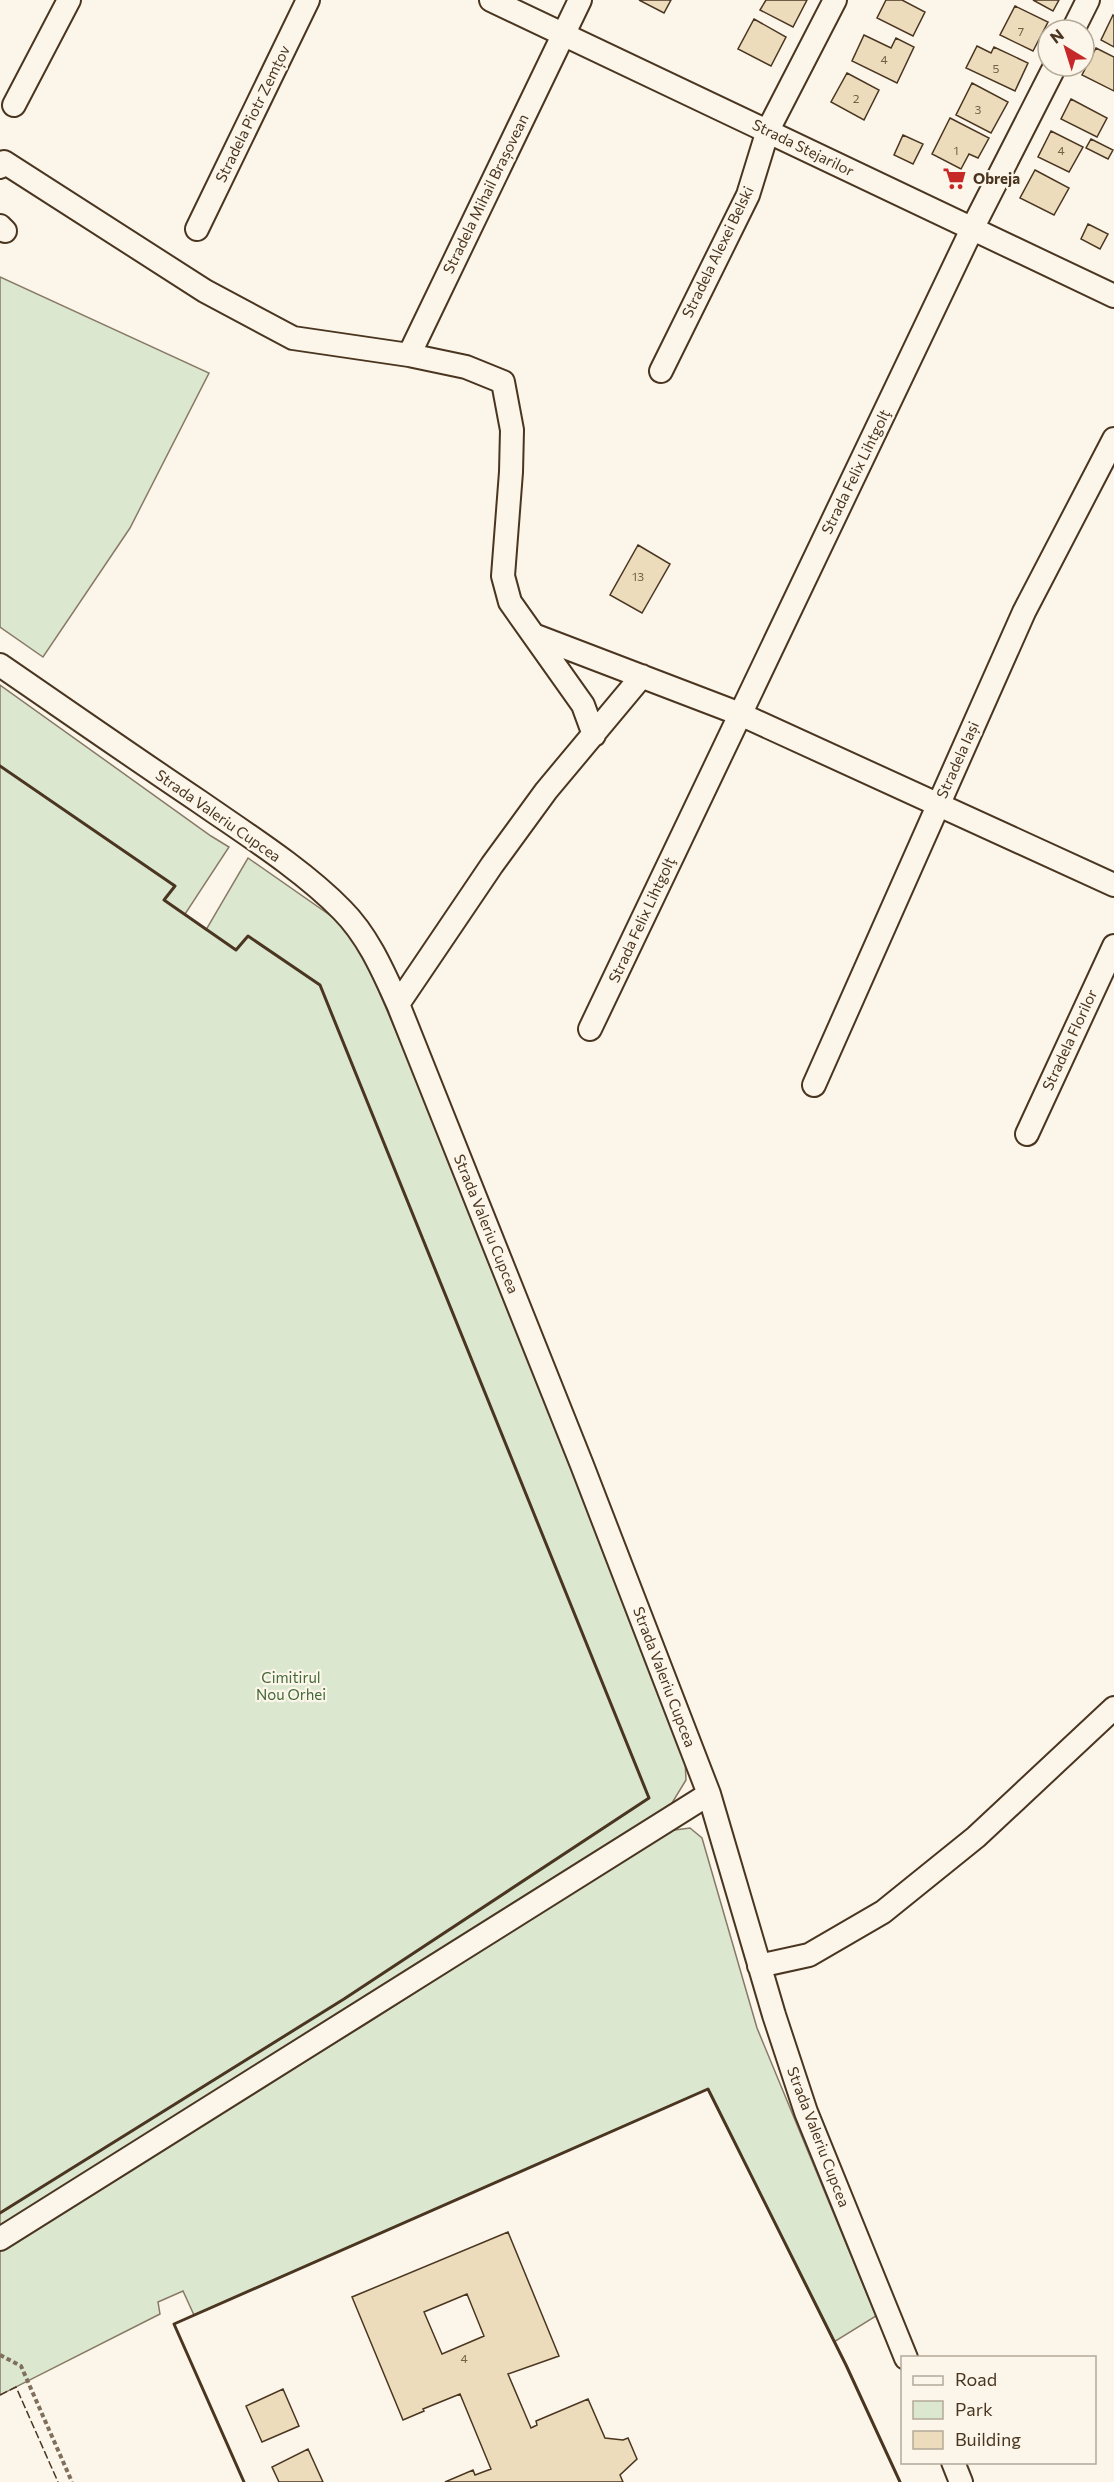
<svg xmlns="http://www.w3.org/2000/svg" width="1114" height="2482" font-family="Commissioner,sans-serif">
  <style>
    .green { fill: #dce7d0; stroke: #887966; stroke-width: 1.5 }
    .building { fill: #ecdcbc; stroke: #4a3520; stroke-width: 1.5; fill-rule: evenodd }
    .lines { fill: none; stroke-linecap: round; stroke-linejoin: round }
    .minor-casing { stroke: #4a3520; stroke-width: 26 }
    .path { stroke: #7f6f5c; stroke-width: 4; stroke-dasharray: 4.5 3; stroke-linecap: butt }
    .minor { stroke: #fbf6e9; stroke-width: 22 }
    .fence { stroke: #4a3520; stroke-width: 1.5; stroke-dasharray: 8 3; stroke-linecap: butt }
    .wall { stroke: #4a3520; stroke-width: 3 }
    .labels { text-anchor: middle; stroke-width: 4.5; stroke-linejoin: round; paint-order: stroke }
    .number-label { font-size: 12px; fill: #725f47 }
    .street-label { font-size: 15px; fill: #4a3520; stroke: #fbf6e9 }
    .poi-label { font-size: 15px; font-weight: bold; fill: #4a3520; stroke: #fbf6e9; text-anchor: start }
    .park-label { font-size: 15px; fill: #436837; stroke: #fbf6e9 }
  </style>
  <rect width="100%" height="100%" fill="#fbf6e9"/>
  <!-- green -->
  <path class="green" d="M0,277L209,373L130,528L43,657L0,627Z
    M0,685L211,836L229,847L185,914L206,930L248,858L344,925L365,959L445,1146L685,1758L686,1780L669,1808L0,2228Z
    M690,1828L702,1838L757,2028L876,2316L834,2342L708,2089L194,2315L183,2291L158,2302L160,2314L0,2395V2249L366,2024L667,1831Z"/>
  <!-- building -->
  <path class="building" d="M639,0H671L664,13Z
    M766,0H807L793,27L760,10Z
    M886,0H902L925,12L913,36L877,18Z
    M1033,0H1059L1053,11Z
    M1015,6L1048,22L1033,51L1000,35Z
    M1113,15L1114,16V47L1101,40Z
    M754,19L786,37L771,66L738,49Z
    M864,35L891,48L896,38L914,47L897,83L852,61Z
    M977,46L991,53L994,47L1028,63L1015,91L966,68Z
    M1096,48L1114,57V91L1082,75Z
    M847,73L879,90L864,120L831,102Z
    M972,83L1008,102L991,133L956,115Z
    M1071,99L1107,118L1097,137L1061,119Z
    M950,118L989,138L978,158L969,154L961,169L932,154Z
    M1051,131L1083,147L1069,172L1038,157Z
    M903,135L923,144L913,164L894,155Z
    M1091,139L1113,150L1108,159L1086,148Z
    M1035,170L1069,188L1054,215L1020,198Z
    M1088,224L1108,234L1100,249L1081,239Z
    M638,545L670,564L642,613L610,595Z
    M508,2232L559,2356L508,2374L531,2428L537,2425L536,2421L588,2399L605,2438L623,2440L628,2438L637,2459L620,2475L623,2482H445L473,2470L475,2475L491,2469L460,2394L423,2409L424,2411L403,2420L352,2297ZM467,2294L484,2336L442,2354L424,2312Z
    M283,2389L299,2426L262,2442L246,2406Z
    M308,2449L323,2482H279L272,2467Z"/>
  <g class="lines">
    <defs>
      <path id="minor" d="M491,0L1114,296
        M1073,30L1088,0
        M14,105L69,0
        M0,167L4,162L205,291L293,338L409,355L466,367L503,382L512,430L511,472L503,576L510,602L583,705L594,735
        M0,226L5,231
        M197,229L308,0
        M409,355L580,0
        M661,371L748,195L768,130L835,0
        M536,636L740,714L1114,885
        M0,665C67,711 133,757 200,802C246,834 303,870 342,910C368,936 383,971 398,1004L582,1465L709,1794L774,2015L806,2112L906,2358
        M398,1004L492,865L546,791L642,676
        M590,1029L972,229L1055,66
        M814,1085L1024,612L1114,439
        M1027,1134L1114,946
        M759,1966L809,1955L883,1912L976,1837L1114,1708
        M0,2239L709,1794
        M953,2462L961,2482"/>
    </defs>
    <!-- minor casing -->
    <use href="#minor" class="minor-casing"/>
    <!-- path -->
    <path class="path" d="M0,2355L21,2366L72,2482"/>
    <!-- minor -->
    <use href="#minor" class="minor"/>
    <!-- fence -->
    <path class="fence" d="M0,2395L16,2387L58,2482"/>
    <!-- wall -->
    <path class="wall" d="M0,766L175,886L164,900L236,950L248,936L320,985L649,1798L344,1999L0,2213
      M244,2482L174,2324L708,2089L846,2365L900,2482"/>
  </g>
  <!-- icons -->
  <defs>
    <symbol id="supermarket-bare" viewBox="-9 -9 18 18"><path d="M-6-5.5h2.5l.6 2H6L4.5 2H-2.5L-4.4-4H-6ZM-1.5 3.2a1.3 1.3 0 1 0 .1 0ZM3 3.2a1.3 1.3 0 1 0 .1 0Z" fill="#c62828" stroke="#fbf6e9" stroke-width="2.5" paint-order="stroke"/></symbol>
  </defs>
  <g fill-rule="evenodd">
    <use href="#supermarket-bare" x="938" y="162" width="33" height="33"/>
  </g>
  <g class="labels">
    <!-- number labels -->
    <g class="number-label">
      <text x="1021" y="36">7</text>
      <text x="884" y="64">4</text>
      <text x="996" y="73">5</text>
      <text x="856" y="103">2</text>
      <text x="978" y="114">3</text>
      <text x="956" y="155">1</text>
      <text x="1061" y="155">4</text>
      <text x="638" y="581">13</text>
      <text x="464" y="2363">4</text>
    </g>
    <!-- street labels -->
    <g class="street-label">
      <text transform="translate(253 114) rotate(-64)" y="5">Stradela Piotr Zemțov</text>
      <text transform="translate(803 148) rotate(26)" y="5">Strada Stejarilor</text>
      <text transform="translate(486 194) rotate(-64)" y="5">Stradela Mihail Brașovean</text>
      <text transform="translate(718 252) rotate(-64)" y="5">Stradela Alexei Belski</text>
      <text transform="translate(856 472) rotate(-64)" y="5">Strada Felix Lihtgolţ</text>
      <text transform="translate(958 760) rotate(-66)" y="5">Stradela Iași</text>
      <text transform="translate(218 816) rotate(35)" y="5">Strada Valeriu Cupcea</text>
      <text transform="translate(642 920) rotate(-65)" y="5">Strada Felix Lihtgolţ</text>
      <text transform="translate(1070 1040) rotate(-65)" y="5">Stradela Florilor</text>
      <text transform="translate(486 1224) rotate(68)" y="5">Strada Valeriu Cupcea</text>
      <text transform="translate(664 1677) rotate(69)" y="5">Strada Valeriu Cupcea</text>
      <text transform="translate(818 2137) rotate(69)" y="5">Strada Valeriu Cupcea</text>
    </g>
    <!-- poi labels -->
    <g class="poi-label">
      <text x="973" y="184">Obreja</text>
    </g>
    <!-- park labels -->
    <g class="park-label">
      <text x="291" y="1683">Cimitirul<tspan x="291" dy="17">Nou Orhei</tspan></text>
    </g>
  </g>
  <!-- legend -->
  <rect x="901" y="2356" width="195" height="108" fill="#fbf6e9" stroke="#b4a999" stroke-width="1.5"/>
  <rect x="913" y="2376" width="30" height="9" fill="#fbf6e9" stroke="#b4a999" stroke-width="1.5"/>
  <text x="955" y="2386" font-size="18" fill="#4a3520">Road</text>
  <rect x="913" y="2401" width="30" height="18" fill="#dce7d0" stroke="#b4a999" stroke-width="1.5"/>
  <text x="955" y="2416" font-size="18" fill="#4a3520">Park</text>
  <rect x="913" y="2431" width="30" height="18" fill="#ecdcbc" stroke="#b4a999" stroke-width="1.5"/>
  <text x="955" y="2446" font-size="18" fill="#4a3520">Building</text>
  <!-- north arrow -->
  <g transform="translate(1066 48) rotate(322)"><circle r="28" fill="#fbf6e9" stroke="#b4a999" stroke-width="1.5"/>
  <path d="M0-4.5L10 22L0 15L-10 22Z" fill="#c62828"/>
  <text y="-9" font-size="16" font-weight="bold" text-anchor="middle" fill="#4a3520">N</text>
  </g>
</svg>
